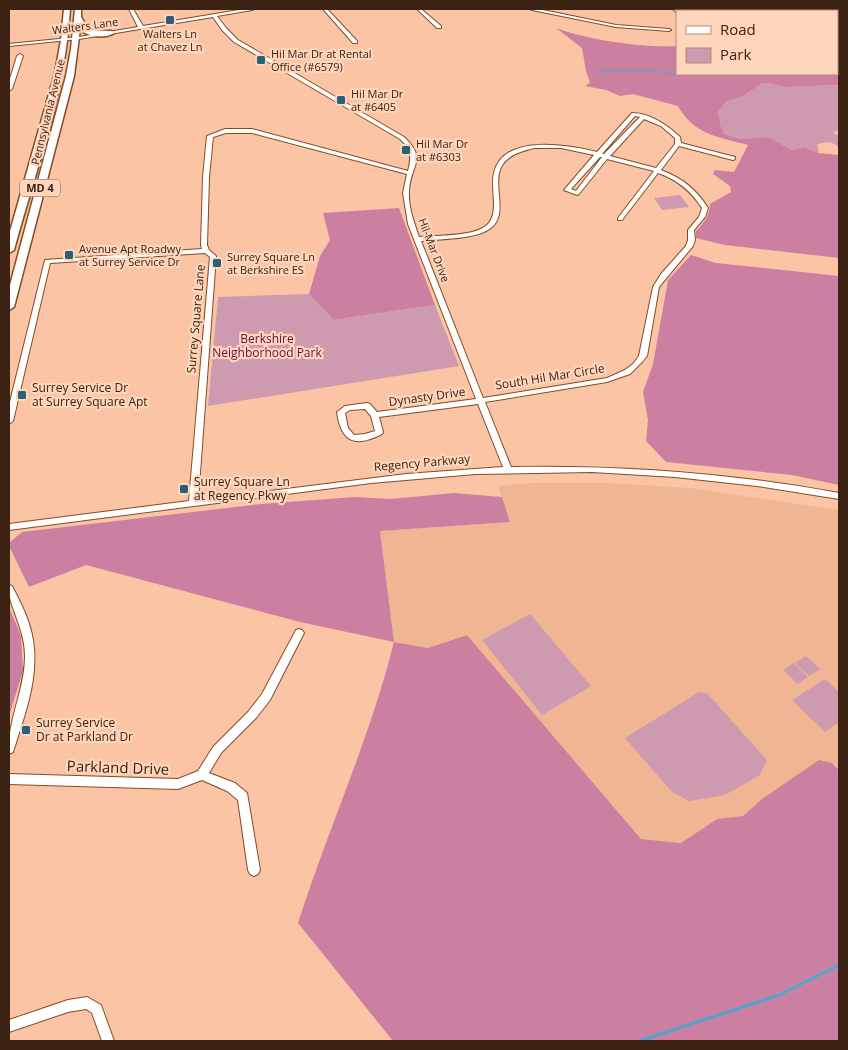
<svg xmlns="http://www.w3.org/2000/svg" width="848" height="1050" font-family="'Open Sans',sans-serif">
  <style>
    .built { fill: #f0b693 }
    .green { fill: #ce9ab0 }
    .forest { fill: #cc80a1 }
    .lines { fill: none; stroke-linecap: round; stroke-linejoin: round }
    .stream-far1 { stroke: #50a6d0; stroke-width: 1 }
    .stream { stroke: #50a6d0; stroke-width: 3 }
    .minor-casing { stroke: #864b23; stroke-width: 2 }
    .highway-casing { stroke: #864b23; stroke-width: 3 }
    .minor { fill: #fff; fill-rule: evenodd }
    .highway { fill: #fff; fill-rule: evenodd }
    .poi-dot { fill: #285f79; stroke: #ffd5bc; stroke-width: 2 }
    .labels { text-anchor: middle; stroke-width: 4.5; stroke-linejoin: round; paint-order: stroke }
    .far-street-label { font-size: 11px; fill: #3c2212; stroke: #ffd5bc }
    .far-poi-label { font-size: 11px; fill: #3c2212; stroke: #ffd5bc; text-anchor: start }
    .shield { fill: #ffd5bc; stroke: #765845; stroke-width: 1 }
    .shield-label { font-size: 11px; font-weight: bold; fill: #3c2212 }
    .street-label { font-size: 12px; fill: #3c2212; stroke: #ffd5bc }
    .park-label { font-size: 12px; fill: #690d42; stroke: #ffd5bc }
    .poi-label { font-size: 12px; fill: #3c2212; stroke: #ffd5bc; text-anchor: start }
    .near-street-label { font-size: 15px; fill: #3c2212; stroke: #ffd5bc }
  </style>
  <rect width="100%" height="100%" fill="#fbc4a4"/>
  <!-- built -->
  <path class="built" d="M531,483H606L690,488L839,510V770L832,763L762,799L743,816L717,819L681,843L641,839L467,635L428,648L394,642L380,531L510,522L498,486Z"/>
  <!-- green -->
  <path class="green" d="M768,83L786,87L839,85V129L833,133L839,135V147C832,141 825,141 817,145L819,153L804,147L792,150L770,138L765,137L740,139L725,134L721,127L718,112L726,102L745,95L761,84Z
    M680,195L689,207L662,210L654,198Z
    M309,294L335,320L435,305L459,366L208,406L218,297Z
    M530,614L591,686L542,715L482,640Z
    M806,656L820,669L809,676L795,663Z
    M794,663L808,677L798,684L783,670Z
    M825,679L839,692V722L825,732L792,700Z
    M699,692L707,693L767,760L760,775L725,795L689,801L672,792L625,738Z"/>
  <!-- forest -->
  <path class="forest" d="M767,9H839V39L837,38V11H773Z
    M556,28C589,40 642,48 677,46V74H837V52L839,53V85L786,87L768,83L761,84L745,95L726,102L718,112L721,127L725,134L740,139L765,137L770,138L792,150L804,147L819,153L839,155V258L725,245L696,238V231C704,223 710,215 710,204L731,192L730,186L713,174L715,170L734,172L748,145C719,137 694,135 678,106L633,94L620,96L606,90L585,86L590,83L586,71L582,48Z
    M399,208L435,305L334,320L309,294L320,256L330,240L323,213Z
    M691,255L716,263L839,276V485L792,475L666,462L646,441L648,420L643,392L653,364L668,280Z
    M454,493L502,497L510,522L380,531L394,642L428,648L467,635L641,839L681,843L717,819L743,816L762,799L819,760L832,763L839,770V1041H393L298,923C328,829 370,738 394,642L300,622L86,565L29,587L9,546V543L22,532L261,504L355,497L391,499Z
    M9,607L21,636L23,671L9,716Z"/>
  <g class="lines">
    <!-- stream-far1 -->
    <path class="stream-far1" d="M837,56H839
      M596,71L654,70L665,74L677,73
      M686,74H713"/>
    <!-- stream -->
    <path class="stream" d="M639,1041L779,995L839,965"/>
    <defs>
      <path id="minor" d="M129,9H133L143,26L245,9H254L252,10L217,16L226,28L238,40L404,137C428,159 410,166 409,191C408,207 414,222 419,237C438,235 473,237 487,225C500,213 490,188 494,173C503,133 569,145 597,152L632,113C650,113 667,125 680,137L681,143L735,157V159L733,160L679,146L661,170C682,178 696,189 708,208L705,217L694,230L695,240L693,246L659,287L647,356L643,361L630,374L607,382L485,402L511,467C622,465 730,473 839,493V499L757,486L675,477L592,472L475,474L371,483L9,530V524L189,501L210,257L205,253L50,263L13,421L9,424V406L45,260L202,249L201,245L203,177L207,136L225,129H252L408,171C412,157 411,149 400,139L234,42L222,30L213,17L79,39L9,46V44L79,37L138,27ZM635,116L640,117L604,154H602ZM644,119L661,126L675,138V144L656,168L610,156ZM226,133H252L407,174L403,193L408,224L476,399L377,412L370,404L367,403L345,406L337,412C341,442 355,448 382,434L383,432L379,417L478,404L503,467L406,474L198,500L216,256L209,250L207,245L209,177L213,137ZM534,148H561L594,155L564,190L577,195L579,194L607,159L654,171L618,218V220H622L658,173C678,180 691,191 702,208L699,217L688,230V240L686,246L661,274L653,287L639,356L633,364L625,370L607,378L483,398L421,241C438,239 471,239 486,231C513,218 489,184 503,164C510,154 523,151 534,148ZM600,157H602L576,191L571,189ZM365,409L371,416L375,431L365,434L354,435L348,428L345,413L350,410Z
        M323,9H327L357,41V43H353Z
        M417,9H421L441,26V28H437Z
        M530,9H538L616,25L669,29L671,30L669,31L616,27L532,10Z
        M673,9H678L680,11L676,12Z
        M20,54L23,56L12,89L9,91V82L17,56Z
        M9,585L12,586C21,603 30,621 33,640C39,678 25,714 14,749L13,752L9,754C7,721 25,690 25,656C25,644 22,633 18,622C14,609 8,599 9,585Z
        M299,629L302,630L304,633L270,700L256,718L221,753L209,773L235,783L247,793L260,870L258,874L254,876L250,874L248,870L238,800L227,791L202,780L178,789L9,784V774L178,779L198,771L213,747L248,712L262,694L296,630Z
        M87,997L101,1005L114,1041H102L92,1013L86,1009L68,1012L9,1032V1020L68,1000Z"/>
      <path id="highway" d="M64,9H70C66,89 35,173 14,250L9,253V235L55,73L61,40Z
        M75,9H81V17L89,30L111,31L114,33C105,39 87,37 80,29L74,76L14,307L9,310V289L66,76L71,49Z
        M743,9H751L754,11H746Z
        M837,41H839V46H837Z"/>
    </defs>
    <!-- minor casing -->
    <use href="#minor" class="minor-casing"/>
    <!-- highway casing -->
    <use href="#highway" class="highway-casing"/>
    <!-- minor -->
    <use href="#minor" class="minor"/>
    <!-- highway -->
    <use href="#highway" class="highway"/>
  </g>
  <!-- markers -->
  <g class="poi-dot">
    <rect x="165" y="15" width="10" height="10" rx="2.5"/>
    <rect x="256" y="55" width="10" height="10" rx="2.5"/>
    <rect x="336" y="95" width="10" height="10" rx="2.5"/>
    <rect x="401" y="145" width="10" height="10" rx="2.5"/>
    <rect x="64" y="250" width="10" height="10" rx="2.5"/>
    <rect x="212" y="258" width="10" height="10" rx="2.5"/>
    <rect x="17" y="390" width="10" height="10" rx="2.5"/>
    <rect x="179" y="484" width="10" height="10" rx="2.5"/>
    <rect x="21" y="725" width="10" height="10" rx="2.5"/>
  </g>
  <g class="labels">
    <!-- far-street labels -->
    <g class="far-street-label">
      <text transform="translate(85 26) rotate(-8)" y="4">Walters Lane</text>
      <text transform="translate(48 112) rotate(-76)" y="4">Pennsylvania Avenue</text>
      <text transform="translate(434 250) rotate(69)" y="4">Hil-Mar Drive</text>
    </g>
    <!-- far-poi labels -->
    <g class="far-poi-label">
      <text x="170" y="38" text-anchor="middle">Walters Ln<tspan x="170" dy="13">at Chavez Ln</tspan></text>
      <text x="271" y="58">Hil Mar Dr at Rental<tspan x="271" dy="13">Office (#6579)</tspan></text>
      <text x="351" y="98">Hil Mar Dr<tspan x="351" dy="13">at #6405</tspan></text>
      <text x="416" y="148">Hil Mar Dr<tspan x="416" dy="13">at #6303</tspan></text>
      <text x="79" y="253">Avenue Apt Roadwy<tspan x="79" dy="13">at Surrey Service Dr</tspan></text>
      <text x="227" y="261">Surrey Square Ln<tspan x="227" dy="13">at Berkshire ES</tspan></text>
    </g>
    <!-- shield labels -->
    <rect class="shield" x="20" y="179.5" width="40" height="17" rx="4"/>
    <g class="shield-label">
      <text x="40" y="192">MD 4</text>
    </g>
    <!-- street labels -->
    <g class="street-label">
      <text transform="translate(196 319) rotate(-85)" y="4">Surrey Square Lane</text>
      <text transform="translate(550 377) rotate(-9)" y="4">South Hil Mar Circle</text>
      <text transform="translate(427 397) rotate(-8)" y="4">Dynasty Drive</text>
      <text transform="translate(422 463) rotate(-5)" y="4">Regency Parkway</text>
    </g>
    <!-- park labels -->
    <g class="park-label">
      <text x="267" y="343">Berkshire<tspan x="267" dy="14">Neighborhood Park</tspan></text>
    </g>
    <!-- poi labels -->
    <g class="poi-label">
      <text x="32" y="392">Surrey Service Dr<tspan x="32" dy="14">at Surrey Square Apt</tspan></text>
      <text x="194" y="486">Surrey Square Ln<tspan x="194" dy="14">at Regency Pkwy</tspan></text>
      <text x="36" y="727">Surrey Service<tspan x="36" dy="14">Dr at Parkland Dr</tspan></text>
    </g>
    <!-- near-street labels -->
    <g class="near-street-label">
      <text transform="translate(118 768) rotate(2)" y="5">Parkland Drive</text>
    </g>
  </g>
  <!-- border -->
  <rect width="848" height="1050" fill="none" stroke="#3c2212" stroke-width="20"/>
  <!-- legend -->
  <rect x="676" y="10" width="162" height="65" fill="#ffd5bc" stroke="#b18d78"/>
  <rect x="686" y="26" width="25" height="8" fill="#ffffff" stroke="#b18d78"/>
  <text x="720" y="35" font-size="15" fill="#3c2212">Road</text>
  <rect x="686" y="48" width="25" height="15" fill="#ce9ab0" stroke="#b18d78"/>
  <text x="720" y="60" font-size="15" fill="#3c2212">Park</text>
</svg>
